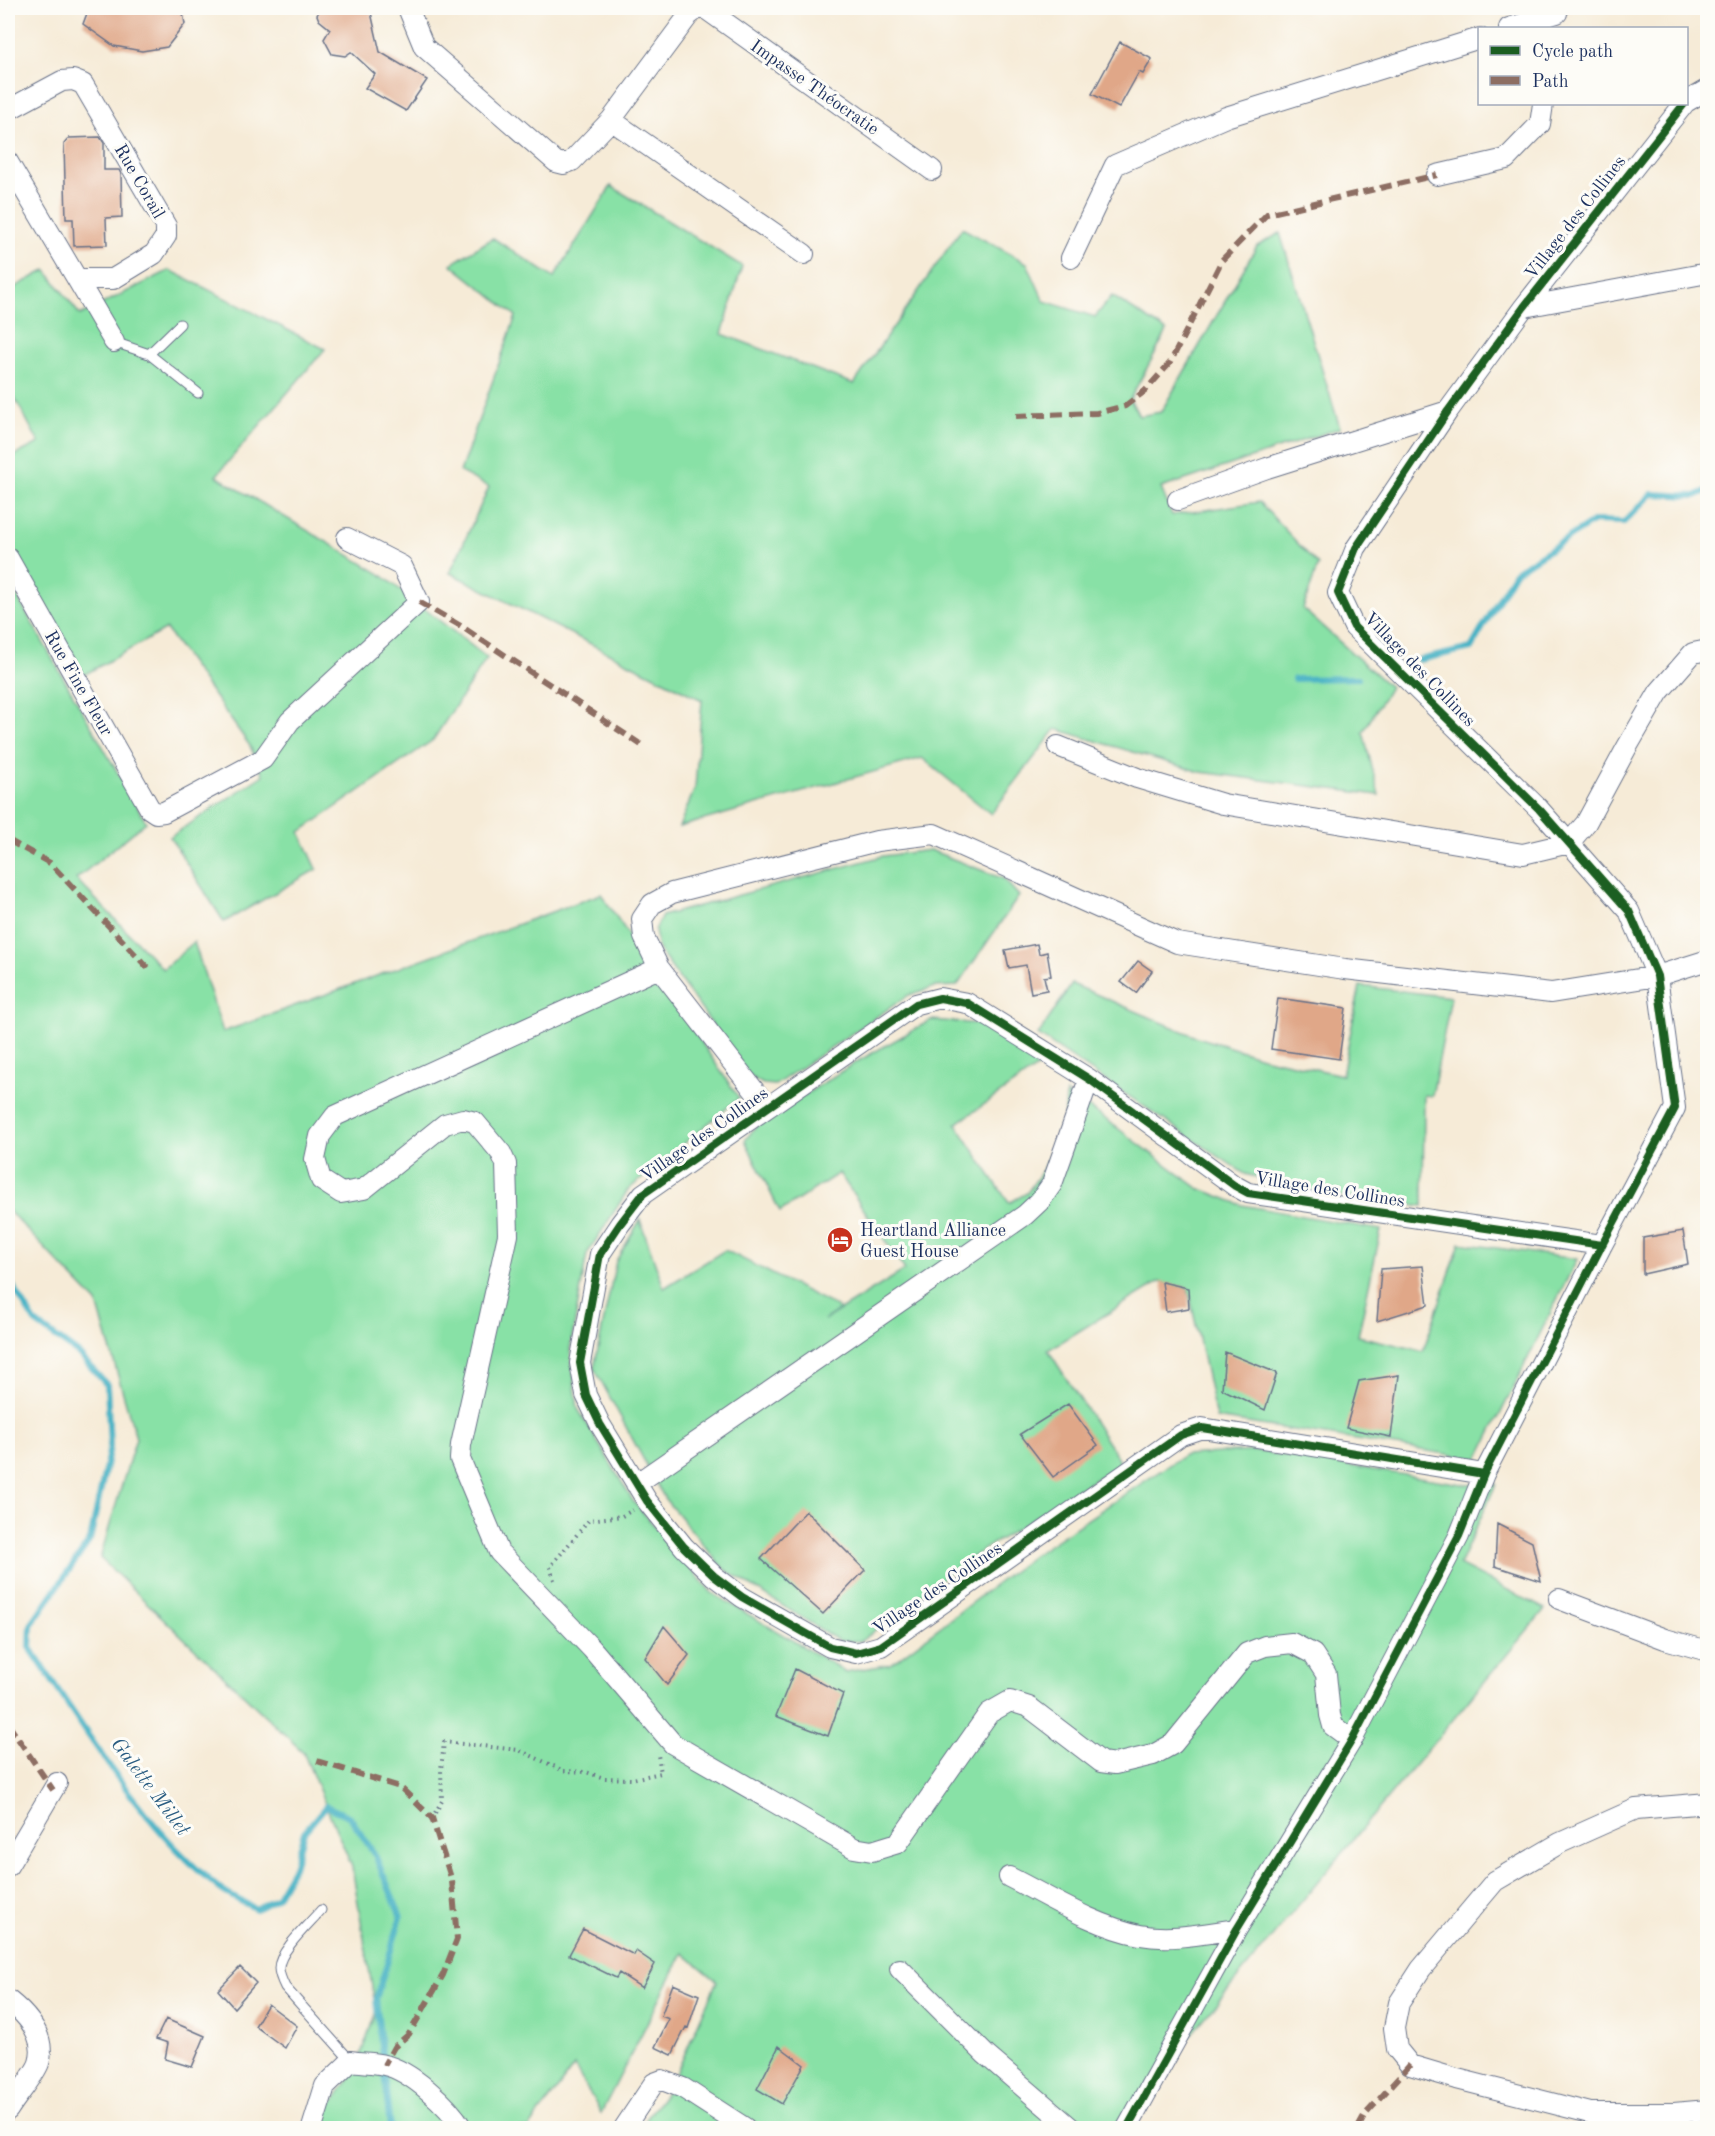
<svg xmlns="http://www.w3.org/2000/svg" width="1715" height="2136" font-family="'Old Standard TT',serif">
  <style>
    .green { fill: #88e1a6; stroke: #528882; stroke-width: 1.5 }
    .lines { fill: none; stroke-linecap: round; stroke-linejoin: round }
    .stream { stroke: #47b2c5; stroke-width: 6 }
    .building { fill: #e0a788 }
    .service-casing { stroke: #687188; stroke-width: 11 }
    .minor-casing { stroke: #687188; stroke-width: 22 }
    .path { stroke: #687188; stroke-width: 4; stroke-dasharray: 1.5 4.5; stroke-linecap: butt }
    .service { stroke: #fff; stroke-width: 9 }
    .minor { stroke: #fff; stroke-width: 20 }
    .quiet { stroke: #8d6e63; stroke-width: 6; stroke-dasharray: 12 6; stroke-linecap: butt }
    .cycleway-casing { stroke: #fdfcf7; stroke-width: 11 }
    .cycleway { stroke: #1b5e20; stroke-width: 8 }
    .labels { text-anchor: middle; stroke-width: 6; stroke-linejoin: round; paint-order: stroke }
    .street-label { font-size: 18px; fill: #1b2f5e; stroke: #fdfcf7 }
    .poi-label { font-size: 18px; fill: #1b2f5e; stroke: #fdfcf7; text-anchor: start }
    .water-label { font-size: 20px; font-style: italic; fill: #2a5d82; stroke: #fdfcf7 }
  </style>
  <rect width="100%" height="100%" fill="#fdfcf7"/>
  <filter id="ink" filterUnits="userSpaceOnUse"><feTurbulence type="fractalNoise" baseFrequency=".0167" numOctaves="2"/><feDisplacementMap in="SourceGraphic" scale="12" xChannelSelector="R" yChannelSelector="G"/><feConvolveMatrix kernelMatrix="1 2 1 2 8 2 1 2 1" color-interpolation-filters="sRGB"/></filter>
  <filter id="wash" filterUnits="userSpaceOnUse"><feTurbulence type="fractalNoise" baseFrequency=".008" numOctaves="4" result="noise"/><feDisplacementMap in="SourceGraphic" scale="24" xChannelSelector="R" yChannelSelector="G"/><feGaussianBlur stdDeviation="1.35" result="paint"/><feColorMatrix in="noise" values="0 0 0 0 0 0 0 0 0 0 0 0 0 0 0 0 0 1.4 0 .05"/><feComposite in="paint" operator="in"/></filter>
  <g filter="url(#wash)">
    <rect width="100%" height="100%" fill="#f6ebd7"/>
    <!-- green -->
    <path class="green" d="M611,186L742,266L722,334L854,384L962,228L1027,263L1044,301L1095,317L1112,296L1167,331L1130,399L1139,416L1161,412L1257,246L1280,233L1340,428L1161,488L1172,515L1259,502L1318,565L1303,609L1390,687L1363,732L1379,795L1200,772L1056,729L991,814L922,758L679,827L695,788L702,700L450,573L489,487L460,472L516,316L451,264L493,238L554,278Z
      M46,270L80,315L170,270L325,349L216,476L379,573L487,658L433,740L300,832L317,869L224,922L170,837L263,775L250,746L166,629L73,681L8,566V459L39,443L8,385V291Z
      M16,595L146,822L76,879L163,969L194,942L223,1032L601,894L739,1098L628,1190L587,1254L570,1349L578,1409L633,1501L712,1593L846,1672L891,1664L1034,1555L1184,1455L1256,1451L1468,1485L1496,1484L1459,1565L1545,1609L1113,2128H640L671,2085L717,1981L683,1953L601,2113L574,2066L529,2128H324L328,2109L355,2071L376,2011L352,1867L303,1752L100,1558L136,1438L97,1303L8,1210V600Z
      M930,850L1004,879L1019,896L957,986L934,987L909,995L775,1085L763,1084L749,1076L658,949L655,930L662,916L883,856Z
      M1072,984L1194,1036L1262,1057L1342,1075L1360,986L1451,997L1432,1096L1424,1095L1423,1206L1316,1193L1245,1174L1038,1035Z
      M931,1020L981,1024L1048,1060L956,1124L1009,1203L1027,1193L1042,1171L1065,1117L1066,1093L1100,1115L1198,1188L1242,1205L1381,1230L1358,1336L1423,1351L1460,1243L1577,1259L1478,1459L1216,1418L1188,1288L1159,1282L1048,1350L1121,1463L956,1567L861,1641H839L724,1569L665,1499L594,1368L616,1261L640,1220L664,1288L725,1250L841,1309L824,1320L905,1270L839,1173L780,1212L745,1140L757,1125L853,1064Z"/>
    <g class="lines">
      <!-- stream -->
      <path class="stream" d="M1419,660L1471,648L1515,572L1594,521L1624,522L1652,494L1695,496L1708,490
        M1294,679L1358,678
        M8,1278L35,1322L79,1354L107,1385L110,1447L90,1540L31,1625L30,1648C87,1731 140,1825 220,1889C230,1897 244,1902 256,1909L276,1898L294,1867L304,1832L326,1806L350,1817L375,1855L401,1917L376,1999L390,2128"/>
    </g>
    <g id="blocks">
      <!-- building -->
      <path class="building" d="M89,8H182L185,24L167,47L142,51L114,46L83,24Z
        M321,8H370L380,52L427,80L406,111L365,88L375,74L351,52L345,56L332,54L324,39L330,29L319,20L317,15Z
        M1120,42L1152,59L1143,74L1139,72L1119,108L1092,94Z
        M100,137L104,143V170H119L121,174L122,217L106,218L107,245L74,246L73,219H66L64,144L69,138Z
        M1037,944L1039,954L1047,952L1051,976L1044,977L1047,990L1031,993L1026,965L1009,968L1005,950Z
        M1138,961L1152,971L1136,993L1121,982Z
        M1278,998L1346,1008L1339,1059L1271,1049Z
        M1683,1231L1688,1264L1643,1274V1238Z
        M1423,1266L1428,1305L1377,1321L1381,1269Z
        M1162,1282L1188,1288L1189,1308L1166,1312Z
        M1225,1352L1277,1373L1265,1410L1222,1389Z
        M1399,1375L1391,1437L1346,1428L1359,1381Z
        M1068,1404L1098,1445L1053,1477L1020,1434Z
        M806,1511L865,1570L823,1614L761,1559Z
        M1497,1524L1532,1542L1541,1581L1495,1566Z
        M664,1626L689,1655L667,1685L645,1658Z
        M795,1669L843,1694L828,1736L776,1716Z
        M583,1929L634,1955L636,1951L655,1964L642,1988L619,1973L616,1978L569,1955Z
        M240,1967L256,1983L234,2008L218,1990Z
        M673,1984L699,1995L688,2028L686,2027L672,2055L655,2047L669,2019L661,2016Z
        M268,2004L297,2026L285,2048L255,2026Z
        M166,2019L205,2036L192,2067L165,2059L168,2043L156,2039Z
        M779,2046L804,2065L782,2104L757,2089Z"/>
    </g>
  </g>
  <g filter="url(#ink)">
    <use href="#blocks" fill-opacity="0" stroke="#687188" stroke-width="1.5"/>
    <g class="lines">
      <defs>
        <path id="service" d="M114,342L149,354L198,393
          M149,354L180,324
          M321,1910C310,1923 279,1951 279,1968C279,1975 282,1981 285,1987L351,2061"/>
        <path id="minor" d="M408,8L424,47L556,162L564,164L572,161L611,120L689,15L697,9H706L932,170
          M1509,28L1557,13
          M1686,102L1708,89
          M8,110L62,81L73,80L83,84L166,226V236L154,254L113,279H77L8,162
          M611,120L804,254
          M1437,175L1506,159L1540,124L1543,104
          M1071,258L1115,165L1226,117L1480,38
          M77,279L114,342
          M1524,307L1708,273
          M1178,500L1267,468L1448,411
          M8,558L150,809L156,813L164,812L263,759L290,721L419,602L402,566L347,538
          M1058,746L1137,778L1223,804L1523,854L1569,843L1586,823L1627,747L1659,692L1693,653L1708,650
          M659,968L335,1116L320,1136L315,1159L321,1180L341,1193L364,1189L445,1124L463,1119L475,1122L501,1153L506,1164L508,1235L461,1445L460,1459L499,1552L592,1649L673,1744L854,1848L872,1851L898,1843L989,1713L1010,1701L1029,1707L1101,1762L1115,1764L1153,1755L1173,1744L1247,1653L1265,1646L1292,1643L1313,1654L1326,1674L1330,1715L1333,1726L1352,1740
          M767,1107L659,968L644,937L642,919L652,904L672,893L877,841L934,834L1177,943L1345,969L1551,993L1657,976L1708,960
          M1484,1474L1202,1428L1181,1435L881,1646L856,1653L830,1647L742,1597L714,1576L684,1547L647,1501L600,1424L586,1395L580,1363L600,1254L620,1224L643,1194L916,1004L940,998L967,1003L1089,1079L1235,1186L1248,1193L1602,1245
          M636,1484L1025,1215L1040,1201L1052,1184L1089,1079
          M1559,1599L1665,1639L1708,1651
          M1708,1803L1636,1809L1560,1843L1495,1881L1421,1969L1399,2003L1394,2028L1397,2049L1410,2065L1457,2079L1590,2113H1674L1708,2110
          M8,1866L57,1783
          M1009,1877C1051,1898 1094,1926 1140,1935C1172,1941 1206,1933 1237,1929
          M900,1969L986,2055L1071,2128
          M8,2000C27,2015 47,2037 39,2063C35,2075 15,2098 8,2110
          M312,2128L325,2086L351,2061C362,2063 374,2062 384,2065C410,2070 449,2106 462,2128
          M624,2128L654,2083L662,2080L683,2088L745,2128
          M1127,2128L1237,1929L1352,1740L1459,1536L1484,1474L1602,1245L1675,1108L1657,976L1629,911L1539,809L1354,627L1338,593L1356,548L1448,411L1524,307L1684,104"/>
      </defs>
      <!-- service casing -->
      <use href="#service" class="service-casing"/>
      <!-- minor casing -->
      <use href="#minor" class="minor-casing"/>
      <!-- path -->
      <path class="path" d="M554,1580L550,1567L589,1520L622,1516L633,1510
        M432,1818L442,1801L441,1770L444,1742L519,1750L564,1771L586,1772L604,1778L632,1779L661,1773L658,1755"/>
      <!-- service -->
      <use href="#service" class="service"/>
      <!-- minor -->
      <use href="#minor" class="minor"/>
      <!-- quiet -->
      <path class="quiet" d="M1016,416L1097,413L1125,406L1145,391L1170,363L1222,260L1267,214L1437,175
        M419,602L459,625L643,746
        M8,840L50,863L148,968
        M8,1724L53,1790
        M317,1761L400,1787L432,1818L452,1881L457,1939L443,1975L409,2034L394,2047L384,2065
        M1358,2128L1365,2115L1410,2065"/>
      <defs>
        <path id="cycleway" d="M1484,1474L1202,1428L1181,1435L881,1646L856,1653L830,1647L742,1597L714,1576L684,1547L647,1501L600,1424L586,1395L580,1363L600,1254L620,1224L643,1194L916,1004L940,998L967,1003L1089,1079L1235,1186L1248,1193L1602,1245
          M1127,2128L1237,1929L1352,1740L1459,1536L1484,1474L1602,1245L1675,1108L1657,976L1629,911L1539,809L1354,627L1338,593L1356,548L1448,411L1524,307L1684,104"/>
      </defs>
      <!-- cycleway casing -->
      <use href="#cycleway" class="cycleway-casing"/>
      <!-- cycleway -->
      <use href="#cycleway" class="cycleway"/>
    </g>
  </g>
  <!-- icons -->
  <defs>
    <symbol id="hotel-disc" viewBox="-11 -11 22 22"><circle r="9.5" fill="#c8321e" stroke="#fdfcf7"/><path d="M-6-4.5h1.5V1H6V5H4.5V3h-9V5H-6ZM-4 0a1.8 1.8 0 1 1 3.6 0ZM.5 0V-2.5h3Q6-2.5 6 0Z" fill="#fff"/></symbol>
  </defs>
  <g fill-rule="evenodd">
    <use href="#hotel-disc" x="825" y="1225" width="30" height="30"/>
  </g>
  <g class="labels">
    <!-- street labels -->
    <g class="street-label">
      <text transform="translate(815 87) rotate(35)" y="6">Impasse Théocratie</text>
      <text transform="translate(140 181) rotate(60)" y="6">Rue Corail</text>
      <text transform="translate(1575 217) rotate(-52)" y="6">Village des Collines</text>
      <text transform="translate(1420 669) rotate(46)" y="6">Village des Collines</text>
      <text transform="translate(79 683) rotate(60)" y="6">Rue Fine Fleur</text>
      <text transform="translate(704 1134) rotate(-35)" y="6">Village des Collines</text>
      <text transform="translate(1330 1189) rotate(9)" y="6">Village des Collines</text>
      <text transform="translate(937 1588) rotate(-34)" y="6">Village des Collines</text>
    </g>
    <!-- poi labels -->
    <g class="poi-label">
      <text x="860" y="1236">Heartland Alliance<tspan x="860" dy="21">Guest House</tspan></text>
    </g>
    <!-- water labels -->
    <g class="water-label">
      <text transform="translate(151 1786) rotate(53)" y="7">Galette Millet</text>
    </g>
  </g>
  <!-- margin -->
  <rect width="1715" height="2136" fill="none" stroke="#fdfcf7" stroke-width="30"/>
  <!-- legend -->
  <rect x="1478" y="27" width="210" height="78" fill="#fdfcf7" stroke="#a3aaba" stroke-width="1.5"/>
  <rect x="1490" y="46" width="30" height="9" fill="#1b5e20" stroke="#a3aaba" stroke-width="1.5"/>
  <text x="1532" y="57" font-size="18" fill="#1b2f5e">Cycle path</text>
  <rect x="1490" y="76" width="30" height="9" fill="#8d6e63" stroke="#a3aaba" stroke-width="1.5"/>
  <text x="1532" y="87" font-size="18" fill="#1b2f5e">Path</text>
</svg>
